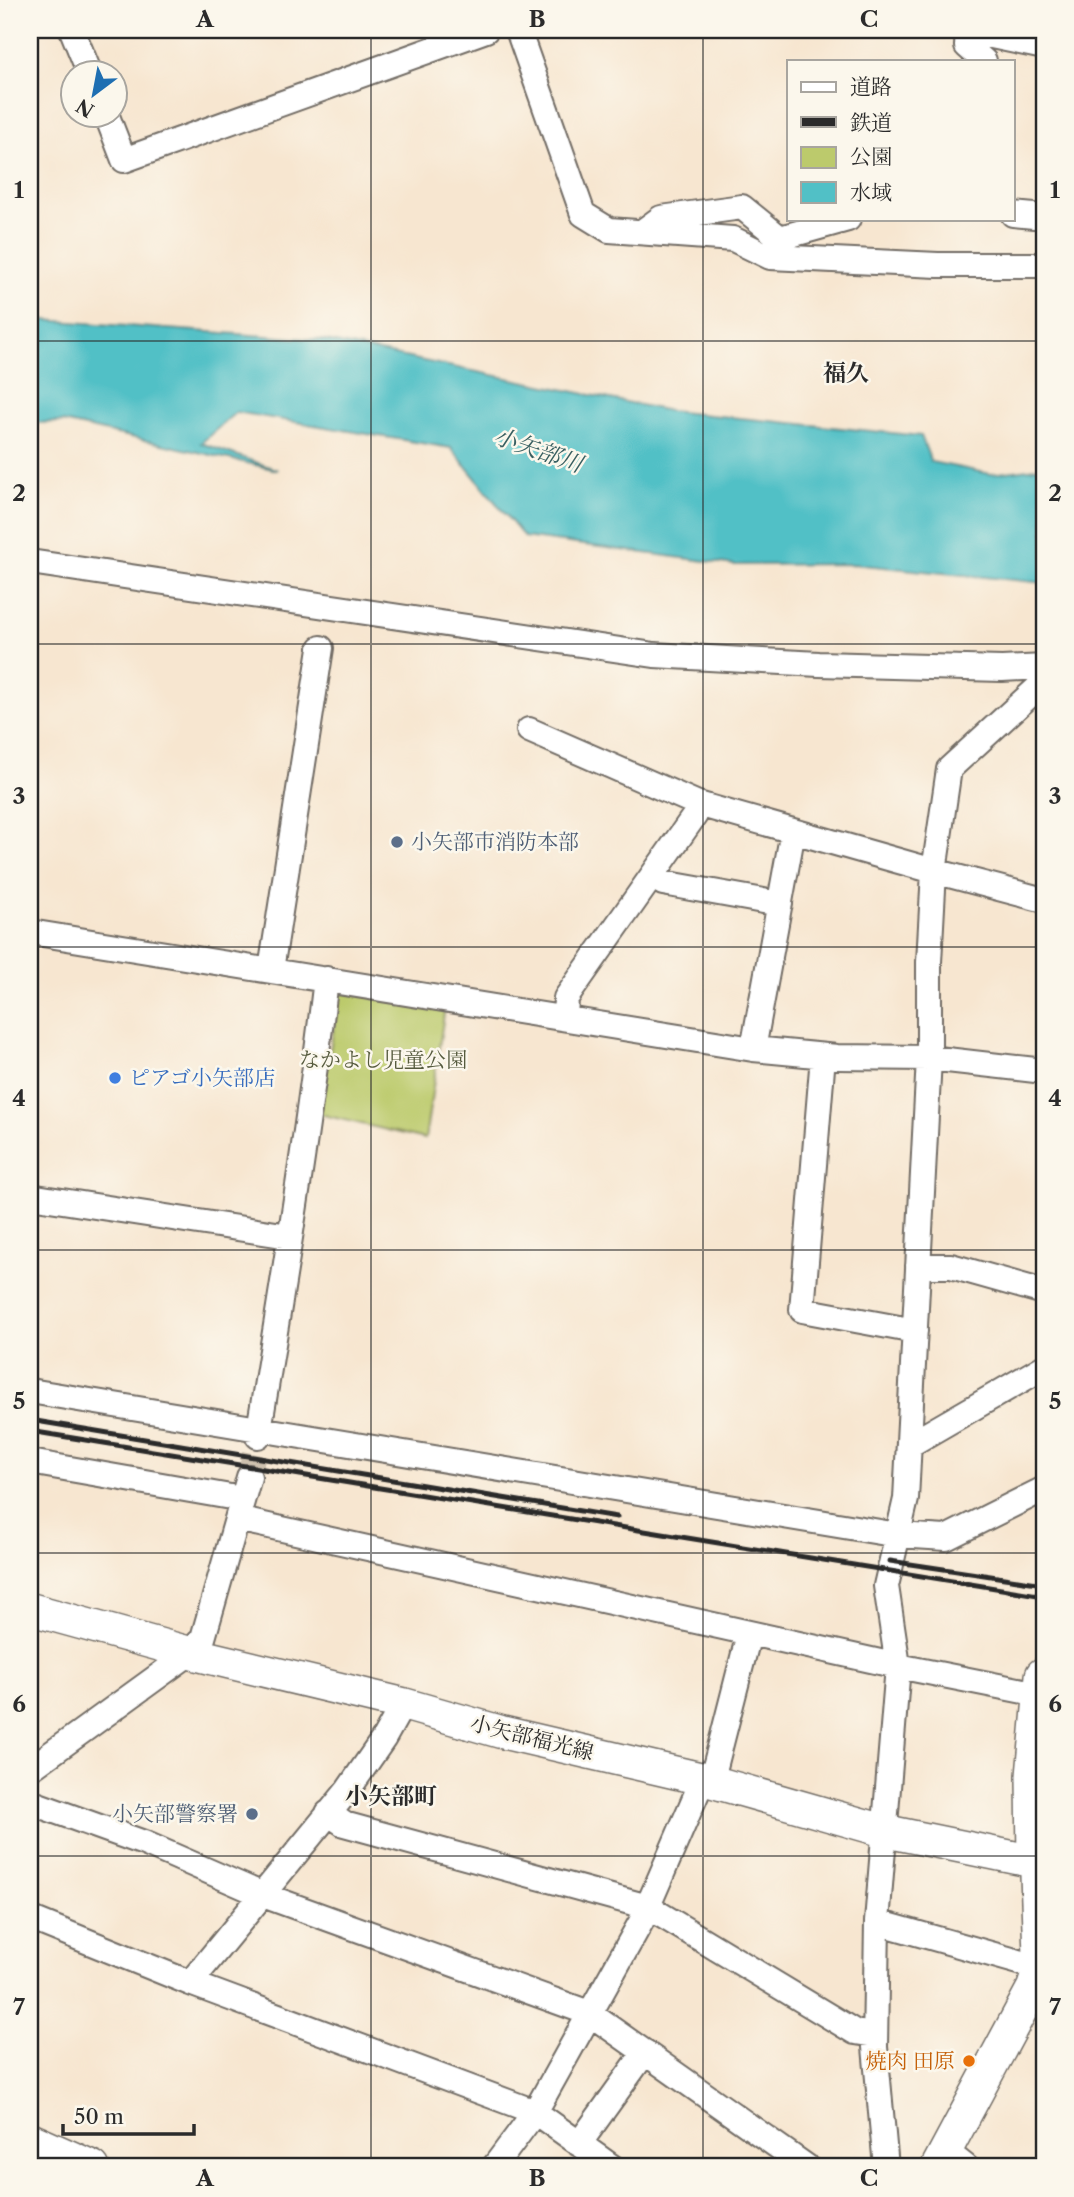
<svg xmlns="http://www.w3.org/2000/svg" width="1074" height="2197" font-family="'Libre Caslon Text','Noto Serif JP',serif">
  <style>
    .green { fill: #bcca6c; stroke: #747a4c; stroke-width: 2 }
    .water { fill: #51c0c6; stroke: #3e7678; stroke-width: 2 }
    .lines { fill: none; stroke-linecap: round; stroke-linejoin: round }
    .minor-tunnel { stroke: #cec1af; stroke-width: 24; stroke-dasharray: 24 12; stroke-linecap: butt }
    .minor-casing { stroke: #726c65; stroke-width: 28 }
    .major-casing { stroke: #726c65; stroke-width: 35 }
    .highway-casing { stroke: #726c65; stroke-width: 40 }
    .minor { stroke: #fff; stroke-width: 24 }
    .major { stroke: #fff; stroke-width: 32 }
    .highway { stroke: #fff; stroke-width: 37 }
    .rail { stroke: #2b2b2b; stroke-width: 5 }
    .grid { fill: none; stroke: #2b2b2b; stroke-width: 2; stroke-opacity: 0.55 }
    .service-dot { fill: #5c6f8a; stroke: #fbf7ec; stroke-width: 2.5 }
    .shop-dot { fill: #3f7fe0; stroke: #fbf7ec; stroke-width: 2.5 }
    .food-dot { fill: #e8710a; stroke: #fbf7ec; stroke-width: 2.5 }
    .labels { text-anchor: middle; stroke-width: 5; stroke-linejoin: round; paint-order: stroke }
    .service-label { font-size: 21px; fill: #4e5e75; stroke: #fbf7ec; text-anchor: start }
    .park-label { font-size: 21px; fill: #565b3e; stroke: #fbf7ec }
    .shop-label { font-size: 21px; fill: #366cbe; stroke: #fbf7ec; text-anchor: start }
    .street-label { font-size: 21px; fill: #2b2b2b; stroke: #fbf7ec }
    .food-label { font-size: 21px; fill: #c56008; stroke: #fbf7ec; text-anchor: end }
    .neighbourhood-label { font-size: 23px; font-weight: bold; fill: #2b2b2b; stroke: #fbf7ec }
    .water-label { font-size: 23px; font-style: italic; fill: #385f61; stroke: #fbf7ec }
    .neatline { fill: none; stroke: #2b2b2b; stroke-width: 2.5 }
    .grid-label { font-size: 23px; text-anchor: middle; font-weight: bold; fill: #2b2b2b }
  </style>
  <rect width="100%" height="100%" fill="#fbf7ec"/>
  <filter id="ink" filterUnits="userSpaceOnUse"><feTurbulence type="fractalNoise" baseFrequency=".0143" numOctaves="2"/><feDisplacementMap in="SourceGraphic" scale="14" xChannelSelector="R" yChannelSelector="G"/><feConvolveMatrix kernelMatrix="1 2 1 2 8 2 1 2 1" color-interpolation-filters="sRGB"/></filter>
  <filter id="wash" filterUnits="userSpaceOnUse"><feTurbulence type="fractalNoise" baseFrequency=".00686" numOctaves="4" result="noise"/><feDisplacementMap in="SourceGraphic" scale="28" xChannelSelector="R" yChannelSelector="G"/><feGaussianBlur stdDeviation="1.57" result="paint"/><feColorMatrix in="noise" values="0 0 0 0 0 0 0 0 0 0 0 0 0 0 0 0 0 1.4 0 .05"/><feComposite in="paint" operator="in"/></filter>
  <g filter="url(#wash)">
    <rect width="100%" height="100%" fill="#f7e6d0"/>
    <!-- green -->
    <path class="green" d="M340,992L445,1008L425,1139L319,1114Z"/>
    <!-- water -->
    <path class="water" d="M30,319L321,340L669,411L921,436L931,462L991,474L1044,467V583L853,564L735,565L524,537L451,448L236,412L201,443L278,470L63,422L30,423Z"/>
  </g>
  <g filter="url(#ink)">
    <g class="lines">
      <!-- minor-tunnel -->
      <path class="minor-tunnel" d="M249,1477L258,1436"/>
      <defs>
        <path id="minor" d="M72,30L90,74
          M518,30L583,214L609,230L733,239L770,257L938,265H1044
          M968,30L967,46L984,61
          M975,30L982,34L1044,47
          M107,116L124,160L486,30
          M1013,214L1034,216
          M642,232L661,218L742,207L780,238L848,219
          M30,562L654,655L819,664L1002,669L1044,667
          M529,730L698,804L934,871L1044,900
          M653,876L663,883L780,904
          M30,932L753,1049L837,1057L929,1058L1044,1071
          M271,970L321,648
          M565,1018L566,998L695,815L698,804
          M753,1049L793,831
          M823,1056L802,1310L915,1331
          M30,1196L289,1236
          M918,1266H951L1044,1292
          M30,1391L898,1535L946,1538L1044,1489
          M258,1436C283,1284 308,1132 326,979
          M909,1445L1044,1367
          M30,1462L242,1499
          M237,1519L898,1666L1044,1695
          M30,1769L190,1653L203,1638L249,1477
          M30,1802L144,1843L263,1895L589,2013L807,2167
          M328,1813L344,1824L648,1907L855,2032L875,2035
          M30,1918L190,1983L535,2112L612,2167
          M877,1922L1044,1969
          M190,1983L348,1790L384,1738L403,1704
          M579,2144L645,2052
          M947,2152L966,2167
          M494,2167L535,2112L641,1922L703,1779L715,1767L749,1634
          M886,2167L875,2047L877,1922L898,1666L886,1586L906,1499L929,1058V962L934,871L949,769L1044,682"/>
        <path id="major" d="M30,1609L190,1653L403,1704L501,1732L703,1779L885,1831L1036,1862L1040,1967L1033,1988L937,2167
          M30,2139L93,2167"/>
        <path id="highway" d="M1044,1676L1035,1776L1036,1862L1044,1863"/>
      </defs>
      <!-- minor casing -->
      <use href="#minor" class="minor-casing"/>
      <!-- major casing -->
      <use href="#major" class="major-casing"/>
      <!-- highway casing -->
      <use href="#highway" class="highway-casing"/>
      <!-- minor -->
      <use href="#minor" class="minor"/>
      <!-- major -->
      <use href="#major" class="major"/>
      <!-- highway -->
      <use href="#highway" class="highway"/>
      <!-- rail -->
      <path class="rail" d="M30,1420L617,1517
        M30,1431L1044,1596
        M890,1561L1044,1584"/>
    </g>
  </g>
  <!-- grid -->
  <path class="grid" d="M371,30V2167M703,30V2167M30,341H1044M30,644H1044M30,947H1044M30,1250H1044M30,1553H1044M30,1856H1044"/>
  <!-- markers -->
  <g class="service-dot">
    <circle cx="397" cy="842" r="7"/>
    <circle cx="252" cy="1814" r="7"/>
  </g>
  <circle class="shop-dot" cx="115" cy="1078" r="7"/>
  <circle class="food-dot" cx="969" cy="2061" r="7"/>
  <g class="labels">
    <!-- service labels -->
    <g class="service-label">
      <text x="411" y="849">小矢部市消防本部</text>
      <text x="238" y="1821" text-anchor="end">小矢部警察署</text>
    </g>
    <!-- park labels -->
    <g class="park-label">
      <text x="383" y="1067">なかよし児童公園</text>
    </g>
    <!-- shop labels -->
    <g class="shop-label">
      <text x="129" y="1085">ピアゴ小矢部店</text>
    </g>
    <!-- street labels -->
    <g class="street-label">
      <text transform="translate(532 1738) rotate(14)" y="7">小矢部福光線</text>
    </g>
    <!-- food labels -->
    <g class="food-label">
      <text x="955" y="2068">焼肉 田原</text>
    </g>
    <!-- neighbourhood labels -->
    <g class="neighbourhood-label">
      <text x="846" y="381">福久</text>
      <text x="391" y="1804">小矢部町</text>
    </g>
    <!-- water labels -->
    <g class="water-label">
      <text transform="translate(538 450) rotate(19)" y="8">小矢部川</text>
    </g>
  </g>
  <!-- margin -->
  <rect width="1074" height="2197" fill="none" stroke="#fbf7ec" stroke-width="77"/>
  <!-- legend -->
  <rect x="787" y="60" width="228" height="161" fill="#fbf7ec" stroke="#a8a59f" stroke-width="2"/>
  <rect x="801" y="82" width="35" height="10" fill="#ffffff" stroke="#a8a59f" stroke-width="2"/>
  <text x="850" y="94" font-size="21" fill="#2b2b2b">道路</text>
  <rect x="801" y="117" width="35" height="10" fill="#2b2b2b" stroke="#a8a59f" stroke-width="2"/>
  <text x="850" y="130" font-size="21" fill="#2b2b2b">鉄道</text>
  <rect x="801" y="147" width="35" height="21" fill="#bcca6c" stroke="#a8a59f" stroke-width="2"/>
  <text x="850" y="164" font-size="21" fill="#2b2b2b">公園</text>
  <rect x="801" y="182" width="35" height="21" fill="#51c0c6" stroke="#a8a59f" stroke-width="2"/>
  <text x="850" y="200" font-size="21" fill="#2b2b2b">水域</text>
  <!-- north arrow -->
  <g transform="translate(94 94) rotate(212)"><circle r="33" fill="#fbf7ec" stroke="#a8a59f" stroke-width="2"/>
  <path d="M0-5L12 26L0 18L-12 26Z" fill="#1f6fb2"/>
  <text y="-10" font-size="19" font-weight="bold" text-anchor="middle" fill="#2b2b2b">N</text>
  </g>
  <!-- scale -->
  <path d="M63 2124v10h131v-10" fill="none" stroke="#2b2b2b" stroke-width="3.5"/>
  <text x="74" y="2124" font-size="21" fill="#2b2b2b" stroke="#fbf7ec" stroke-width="5" paint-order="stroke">50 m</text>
  <rect x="38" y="38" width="998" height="2120" class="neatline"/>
  <g class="grid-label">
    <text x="205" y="27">A</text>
    <text x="537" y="27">B</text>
    <text x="869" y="27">C</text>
    <text x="19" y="198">1</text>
    <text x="1055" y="198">1</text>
    <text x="19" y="501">2</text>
    <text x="1055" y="501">2</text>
    <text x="19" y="804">3</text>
    <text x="1055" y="804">3</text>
    <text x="19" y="1106">4</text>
    <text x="1055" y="1106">4</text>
    <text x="19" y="1409">5</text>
    <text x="1055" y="1409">5</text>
    <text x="19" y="1712">6</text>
    <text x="1055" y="1712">6</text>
    <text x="19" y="2015">7</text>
    <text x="1055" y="2015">7</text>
    <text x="205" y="2186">A</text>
    <text x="537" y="2186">B</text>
    <text x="869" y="2186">C</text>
  </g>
</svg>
